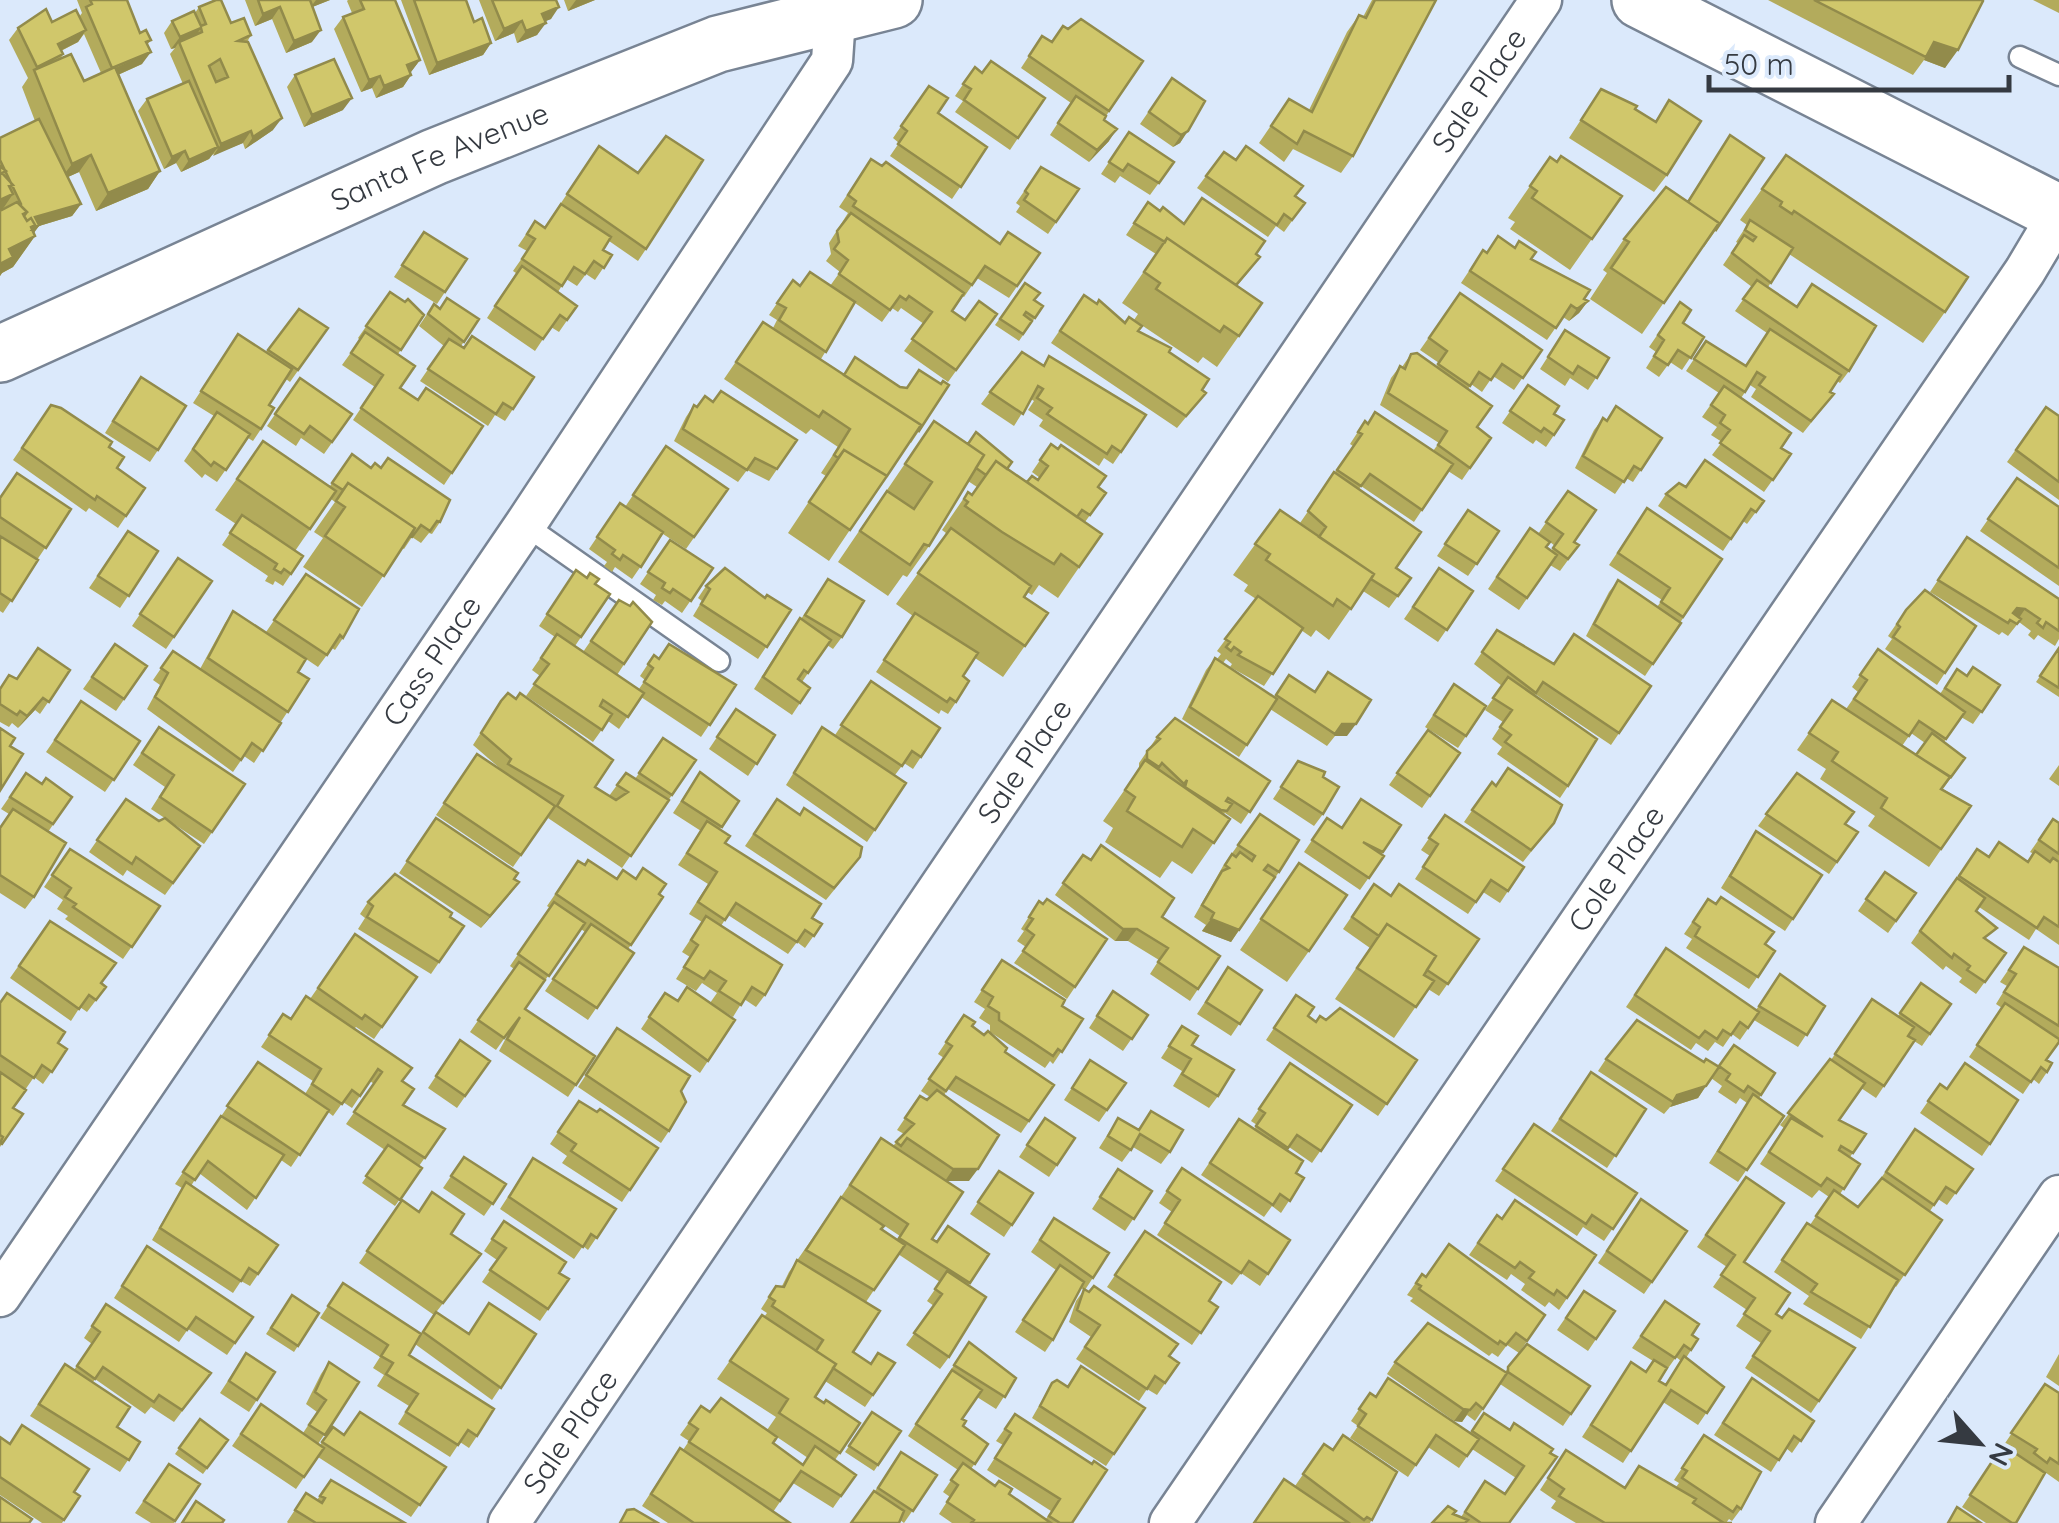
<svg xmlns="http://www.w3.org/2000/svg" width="2059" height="1523" font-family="Quicksand,sans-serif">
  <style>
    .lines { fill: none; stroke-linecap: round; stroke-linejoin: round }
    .service-casing { stroke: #788494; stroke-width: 25 }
    .minor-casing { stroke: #788494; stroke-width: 45 }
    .secondary-casing { stroke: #788494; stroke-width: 60 }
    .service { stroke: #fff; stroke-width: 20 }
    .minor { stroke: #fff; stroke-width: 40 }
    .secondary { stroke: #fff; stroke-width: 55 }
    .wall { fill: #b3ab5c; fill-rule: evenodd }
    .shaded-wall { fill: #928b4b }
    .building { fill: #d0c76b; stroke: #928b4b; stroke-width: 2.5; fill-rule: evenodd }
    .labels { text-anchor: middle; stroke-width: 10; stroke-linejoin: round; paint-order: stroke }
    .street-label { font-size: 30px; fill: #353a41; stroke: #dbe9fb }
  </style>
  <rect width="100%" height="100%" fill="#dbe9fb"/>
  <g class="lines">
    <defs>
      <path id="service" d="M2020,57L2059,75
        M525,525L719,661"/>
      <g id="minor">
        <path id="s1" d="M0,1296L525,525L832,61L835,17"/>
        <path id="s2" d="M509,1523L1541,0"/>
        <path id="s3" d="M1170,1523L2025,271L2059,214"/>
        <path d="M1836,1523L2059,1196"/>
      </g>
      <g id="secondary">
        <path d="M1640,0L2059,213"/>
        <path id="s4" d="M0,354L434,157L718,44L894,0"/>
      </g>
    </defs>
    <!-- service casing -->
    <use href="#service" class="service-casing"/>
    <!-- minor casing -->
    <use href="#minor" class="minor-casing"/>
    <!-- secondary casing -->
    <use href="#secondary" class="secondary-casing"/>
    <!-- service -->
    <use href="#service" class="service"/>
    <!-- minor -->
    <use href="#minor" class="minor"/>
    <!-- secondary -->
    <use href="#secondary" class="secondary"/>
  </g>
  <!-- wall -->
  <path class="wall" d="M77,0H127L140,33L151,40L147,45L142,64L118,75L160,171L148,189L96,211L79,172L68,177L81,204L72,216L39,226L33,233L35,236L13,267L2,273L0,276V138L35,121L22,87L28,78L9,40L18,28L79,17L82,13ZM84,34L101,73L84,81L61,58L63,54L61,51L78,42Z
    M245,0H330L312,7V42L286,53L272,19L255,26Z
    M348,0H395L420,60L410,73L411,75L403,87L376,98L372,88L361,92L334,29L343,17L352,13L347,1Z
    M401,0H466L474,22L491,43L483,55L429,75Z
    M479,0H556L551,19L545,21L537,35L517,43L514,33L495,41Z
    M564,0H595L568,11Z
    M1372,0H1436L1353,156L1341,173L1293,149L1284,162L1259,143L1289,99L1309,110L1347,32L1359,15L1363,17Z
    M1768,0H1982L1945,68L1924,60L1913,75Z
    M2033,0H2059V13Z
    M199,7L231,23L251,35L247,42L273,130L245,149L243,143L212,155L209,159L181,172L176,163L164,169L138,111L147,99L183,84L170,54L175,48L171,49L164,33L172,21L195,13Z
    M1068,29L1143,61L1106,116L1104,120L1109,141L1089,162L1050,135L1071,103L1021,68L1042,36L1052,42Z
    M975,67L982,73L1045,98L1010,150L955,112L963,101L955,96Z
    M295,75L343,110L304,127L287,87Z
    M1172,78L1205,101L1180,143L1173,147L1140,124Z
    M929,86L938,113L987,147L952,199L890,156L899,143L893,138Z
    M1601,89L1655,122L1669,100L1667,175L1654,192L1569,138Z
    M1129,132L1174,162L1150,195L1120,176L1115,183L1101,174Z
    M1730,135L1716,230L1704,247L1703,246L1642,334L1590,299L1607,273L1603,270L1624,239L1687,202Z
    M599,146L646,249L638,261L609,241L603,250L612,255L595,280L586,274L577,286L566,279L558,292L577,306L559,332L551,327L535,351L487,318L516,273L513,271L527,251L518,246L535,221L545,227Z
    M1224,152L1305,203L1284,232L1276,226L1268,237L1197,188Z
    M1786,155L1945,312L1923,343L1789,254L1768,287L1849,371L1840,383L1837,381L1830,392L1834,394L1803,433L1751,397L1756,389L1750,385L1741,398L1781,448L1791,454L1764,492L1712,455L1722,442L1711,435L1717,427L1702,417L1719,393L1686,371L1706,341L1746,366L1767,333L1735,311L1752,287L1723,265L1738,243L1736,242L1747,225L1740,220Z
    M1550,157L1622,196L1570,270L1510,229L1515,222L1508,218Z
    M871,159L1000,244L1040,253L1009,298L977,278L964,297L962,296L952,311L965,320L997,314L948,382L904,351L924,324L901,308L898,312L892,308L882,322L855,303L821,359L919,431L911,443L909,442L829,561L788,533L826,476L821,473L838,447L811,429L806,434L724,379L763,322L773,328L777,320L769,315L793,280L800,286H830L840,272L826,261L831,254L829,243L848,213L839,207Z
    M1041,167L1079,189L1048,234L1016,212L1020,206L1016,203Z
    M1148,202L1160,211L1184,224L1256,254L1251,269L1237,286L1262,303L1217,367L1203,357L1198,363L1134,320L1138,314L1122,303L1156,254L1126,235Z
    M424,232L467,259L437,304L394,277Z
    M1483,250L1487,253L1531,259L1588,301L1579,313L1569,321L1563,317L1547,340L1461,283Z
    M1025,283L1035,300L1043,306L1019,341L995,325Z
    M390,292L424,315L398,354L400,388L418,400L483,426L444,485L353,420L375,387L342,365L360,340L358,338Z
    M1460,293L1542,350L1514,390L1493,376L1482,392L1471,384L1468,389L1477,427L1491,438L1462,480L1448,471L1414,522L1361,486L1359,489L1396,568L1411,578L1389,608L1363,591L1329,640L1316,630L1311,637L1301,630L1264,686L1230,667L1232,664L1226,659L1223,663L1217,659L1221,654L1217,651L1256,599L1244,591L1248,585L1233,575L1280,510L1305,528L1300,523L1353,446L1350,444L1365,421L1433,451L1439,443L1380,405L1391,378L1400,366L1402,367L1411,354L1436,367L1439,363L1420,350Z
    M1084,295L1169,352L1206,393L1177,428L1051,343Z
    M1680,302L1683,323L1704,337L1682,370L1670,362L1659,377L1646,368L1656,352L1649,347Z
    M434,304L439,308L479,319L461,346L534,377L505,421L495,415L488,426L420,381L444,346L419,326Z
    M299,309L328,328L290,382L286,379L269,405L261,429L253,441L248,438L217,482L205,474L202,478L184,461L214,416L193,403L238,334L266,352Z
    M1565,330L1609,358L1588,390L1570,378L1565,386L1540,369Z
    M1049,356L1146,415L1113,464L1104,458L1099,466L1039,426L1043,420L1028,410L1034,401L1031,399L1014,426L981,404L990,392L1043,365Z
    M300,378L352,414L324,454L301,438L296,446L267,426Z
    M1528,385L1554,414L1564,420L1546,447L1536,440L1533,444L1502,423Z
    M132,389L158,450L150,462L105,433Z
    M713,402L797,440L769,481L747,470L738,482L674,441L686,417L694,405L697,407Z
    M51,405L109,447L117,468L145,488L118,528L89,508L86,512L13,460Z
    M1616,406L1662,438L1633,482L1626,478L1615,494L1575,468L1594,430L1603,418L1606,421Z
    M2046,407L2059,416V500L2007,462Z
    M934,421L1027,482L1038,480L1040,478L1032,472L1051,444L1098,487L1106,493L1085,522L1102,534L1058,598L1039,585L1032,595L1027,592L1024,597L1048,613L1003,677L975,658L963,676L956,702L948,714L941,710L939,714L876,672L913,616L896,604L944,537L946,533L942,530L968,492L972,495L977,487L968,481L929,546L907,577L903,575L888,596L838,562Z
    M263,441L330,486L352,454L440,522L432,534L429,533L421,543L412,537L404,549L402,548L362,607L303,567L323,538L314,532L335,502L331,499L295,551L303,556L283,586L275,581L273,585L265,581L268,576L222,545L236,524L215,510Z
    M666,446L728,489L686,549L663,534L632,579L615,567L612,572L604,566L607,562L589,549L620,503L625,507Z
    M2017,478L2059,507V586L1980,531Z
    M1686,487L1764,501L1747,524L1743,521L1723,551L1658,506L1666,494Z
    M1568,491L1574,542L1579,545L1560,571L1550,565L1519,610L1488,589L1530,528L1538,534ZM1550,542L1555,546L1551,551L1546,547Z
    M0,497L71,509L37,560L0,535Z
    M1647,508L1722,559L1645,676L1586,636L1609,592L1618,580L1657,607L1662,600L1609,565Z
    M1468,510L1499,531L1468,576L1437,556Z
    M128,531L158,551L120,608L89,588Z
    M0,536L38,560L3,613L0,611Z
    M1967,537L2059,599V639L2055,646L2038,635L2034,640L2028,635L2031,631L2019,622L2008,636L2002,632L1999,635L1930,592Z
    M670,540L713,568L682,613L665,601L662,605L653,600L656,595L640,584Z
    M178,558L212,581L166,649L132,626Z
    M1439,568L1473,591L1438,642L1404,619Z
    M576,570L610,594L575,646L583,652L619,600L652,622L617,675L639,689L645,680L640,676L654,655L659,659L736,685L701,737L641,697L619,729L608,721L593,742L526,696L540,676L532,670L555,637L539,626Z
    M306,574L343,638L335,650L332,648L318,667L266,632Z
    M828,579L842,637L833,649L827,645L802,682L810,688L792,715L754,689L791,630L800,618L801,619Z
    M706,586L765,598L791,610L758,659L693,616L702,601L698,598Z
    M1906,610L1976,626L1937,685L1885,649L1892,639L1888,636Z
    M233,611L298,672L309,679L254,763L244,756L233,772L147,709L160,685L153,680L173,651L200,669L225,623Z
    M1497,630L1554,664L1651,686L1611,745L1535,694L1568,786L1560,798L1497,754L1502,747L1492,739L1503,722L1485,710L1502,686L1474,664Z
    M115,644L147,666L116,711L83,689Z
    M2059,648V697L2036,682Z
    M1878,649L1940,694L1957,669L1967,676L2000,685L1973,724L1961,717L1944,742L1965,758L1943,789L1971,806L1929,867L1868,826L1875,816L1820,779L1826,769L1797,750L1832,700L1846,709L1858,692L1852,687ZM1911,733L1925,743L1916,755L1902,746Z
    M1215,658L1274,697L1289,675L1347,736H1335L1327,746L1270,709L1239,757L1182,719L1206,670Z
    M70,670L40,714L35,710L18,728L12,723L9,727L0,722V688L17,679Z
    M871,681L940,728L913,769L904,763L895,775L906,783L867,842L786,785L822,727L835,735Z
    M1454,684L1486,706L1458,748L1425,727Z
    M81,701L140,741L105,792L46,752Z
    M501,701L595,787L609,796L626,773L635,779L663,738L696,760L622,868L548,818L554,808L513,867L436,815L477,754L503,771L473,745Z
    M736,709L775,735L748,776L709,749Z
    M159,727L245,784L204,844L151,809L165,787L133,765Z
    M1428,730L1460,753L1422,808L1389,785Z
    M1157,737L1270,781L1241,824L1225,813L1224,814L1230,819L1192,874L1172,861L1160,878L1105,842L1113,828L1103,821L1139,769V763Z
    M1298,761L1323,777V814L1314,826L1273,799Z
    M2059,765V786L2049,779Z
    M700,772L739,801L720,829L725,843L812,918L822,924L805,948L797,942L788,954L728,915L721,926L765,995L756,1007L744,999L733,1017L710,1003L717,993L702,983L696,991L676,979L690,957L682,952L702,922L689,914L708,884L678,865L701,831L673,813Z
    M26,773L42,784L72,797L48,832L34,897L25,909L0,893V828L9,814L1,809Z
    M1797,773L1845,824L1858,832L1829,874L1758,826Z
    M1492,782L1554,823L1523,862L1464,822Z
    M126,799L159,821L200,846L165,895L127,870L123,876L89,852Z
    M777,799L800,815L851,869L826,900L745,846Z
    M1260,814L1279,872L1231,942L1202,931L1206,925L1194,917L1223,866Z
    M1445,815L1524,867L1500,903L1483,892L1468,914L1415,879L1430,856L1421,850Z
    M436,818L514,879L510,894L481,928L399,873Z
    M1327,818L1342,828L1401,825L1382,854L1384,856L1360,890L1304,852Z
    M2053,819L2059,823V945L2036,929L2029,940L1979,907L1976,911L1987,941L2006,953L1976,994L1959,982L1962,978L1946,966L1943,970L1911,943L1977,849L1988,857L2028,862L2034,854L2030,852Z
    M1756,831L1822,875L1785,931L1721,888Z
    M70,849L160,906L123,959L65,919L68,916L57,909L63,900L44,887Z
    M1083,855L1162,917L1220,956L1190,1001L1150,974L1159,960L1128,941H1115L1055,895Z
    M578,861L617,879L663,897L628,949L634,953L588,1020L545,991L585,932L581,929L525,1009L595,1056L568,1097L499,1051L511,1029L496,1050L470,1032L514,969L510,966L550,908L547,906Z
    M1299,863L1309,951L1287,982L1240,950Z
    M1885,872L1916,893L1888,933L1858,911Z
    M1374,884L1391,895L1479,939L1439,996L1428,989L1394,1038L1335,999L1370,948L1343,929Z
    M1708,899L1775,951L1749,989L1686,948L1692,939L1684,934Z
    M1039,901L1107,939L1067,999L1014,963L1026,947L1017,941L1024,931L1021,929Z
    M368,902L450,917L464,926L431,974L358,929L365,918L360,914Z
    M50,921L106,987L87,1012L80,1007L71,1021L10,978Z
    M355,934L417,977L374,1039L356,1027L354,1029L402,1081L403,1105L445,1129L419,1166L422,1168L395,1206L362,1183L385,1150L346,1124L374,1084L370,1081L352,1108L343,1102L333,1116L328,1112L291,1167L281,1160L247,1210L199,1173L191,1186L278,1245L250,1286L241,1281L233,1293L152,1240L182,1188L175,1184L258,1062L305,1094L313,1081L261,1047L283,1014L290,1019L310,999Z
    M2024,947L2059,968V1042L2046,1060L2047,1072L2039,1084L2033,1079L2023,1094L1969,1057L2002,1008L1996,1004L2007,986L2000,982Z
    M1666,948L1756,1010L1780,974L1825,1006L1798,1047L1754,1020L1740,1040L1732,1034L1723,1047L1715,1042L1708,1051L1696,1043L1691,1050L1626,1007Z
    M1002,960L1062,1006L1083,1019L1053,1064L1050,1061L1045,1068L990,1032V1025L979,1018L985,1009L974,1002Z
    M1228,967L1262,990L1231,1036L1197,1014Z
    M1921,983L1951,1004L1922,1046L1914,1041L1876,1098L1861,1088L1839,1120L1866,1134L1850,1157L1860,1164L1840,1194L1858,1207L1879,1181L1915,1129L1973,1169L1947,1205L1938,1199L1930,1211L1942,1220L1896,1287L1895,1286L1861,1339L1803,1304L1809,1296L1774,1272L1807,1223L1810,1225L1829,1197L1819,1190L1812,1198L1760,1164L1784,1128L1780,1125L1831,1060L1872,999L1898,1016Z
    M1113,991L1148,1015L1123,1051L1089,1028Z
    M665,993L677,1001L735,1020L700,1073L641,1029Z
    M1296,995L1308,1016L1316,1022L1326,1020L1417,1060L1378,1116L1266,1040Z
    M0,1003L67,1049L43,1084L34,1077L25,1090L13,1108L23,1114L0,1147Z
    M964,1015L972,1026L1005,1052L1054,1085L1021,1133L948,1089L944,1095L969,1181H945L932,1239L937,1242L989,1254L968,1285L949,1357L940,1369L906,1345L934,1306L927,1301L940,1282L898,1254L866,1302L853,1352L871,1364L895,1363L865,1407L825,1381L815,1397L860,1423L835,1460L856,1475L833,1508L793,1483L773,1512L790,1523H668L642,1506L680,1448L683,1450L689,1441L680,1435L701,1406L710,1412L767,1430L776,1417L717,1379L762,1315L764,1317L767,1313L761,1309L768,1298L776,1286H782L789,1272L841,1197L897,1240L900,1236L841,1197L881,1138L893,1146L904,1134L897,1130L920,1096L927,1100L930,1097L921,1091L944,1058L938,1054ZM777,1437L808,1458L803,1464L773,1443Z
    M1182,1026L1218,1096L1209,1108L1173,1086L1182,1071L1161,1058Z
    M617,1028L681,1091L669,1131L661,1143L578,1087Z
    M460,1040L490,1061L457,1108L428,1088Z
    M1606,1059L1703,1062L1718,1067L1775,1073L1759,1098L1784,1116L1738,1182L1709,1163L1747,1103L1740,1098L1736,1104L1718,1092L1722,1086L1711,1078L1698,1098L1670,1107L1664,1114L1598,1071Z
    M1090,1060L1126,1083L1099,1122L1064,1100Z
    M1290,1063L1352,1105L1312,1163L1289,1147L1286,1150L1296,1173L1304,1178L1281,1213L1272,1206L1264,1217L1201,1175L1239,1119L1254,1129L1257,1125L1251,1121Z
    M1591,1072L1646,1109L1607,1168L1551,1131Z
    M1940,1084L1990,1144L1982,1156L1920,1113Z
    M579,1101L658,1148L622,1202L562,1163L567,1156L550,1144Z
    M1045,1118L1075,1138L1049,1177L1019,1157Z
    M1118,1118L1170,1152L1161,1164L1133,1147L1122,1162L1099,1148Z
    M1534,1124L1637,1193L1604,1241L1583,1227L1577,1236L1495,1181Z
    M464,1157L506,1184L484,1216L443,1188Z
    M533,1158L616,1209L588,1250L583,1246L574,1259L500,1209Z
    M1182,1168L1290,1240L1260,1286L1241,1273L1232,1285L1157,1235L1172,1212L1159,1203Z
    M1118,1169L1152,1191L1125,1231L1092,1209Z
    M999,1171L1033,1193L1004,1237L970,1214Z
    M1746,1177L1744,1262L1776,1314L1782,1318L1855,1348L1811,1413L1745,1368L1761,1343L1736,1326L1747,1310L1713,1287L1727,1267L1697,1247Z
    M1641,1199L1687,1231L1644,1294L1598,1263Z
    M402,1200L481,1254L434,1315L359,1263Z
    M1497,1215L1502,1219L1596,1255L1559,1310L1549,1302L1545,1307L1521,1290L1525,1284L1511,1274L1507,1280L1469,1255Z
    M1054,1218L1109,1253L1085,1290L1179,1363L1157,1395L1147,1389L1139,1401L1076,1359L1091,1337L1069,1322L1076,1301L1084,1290L1081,1288L1053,1340L1045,1352L1015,1332L1056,1270L1031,1252Z
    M504,1221L559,1273L569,1279L540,1321L482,1282L497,1260L484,1251Z
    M1145,1231L1209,1301L1218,1307L1192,1345L1107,1287Z
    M147,1246L253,1317L227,1355L188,1329L179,1342L114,1298Z
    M1422,1274L1426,1277L1545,1315L1519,1353L1507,1345L1498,1357L1492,1353L1489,1356L1410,1301L1413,1298L1407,1295Z
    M343,1283L420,1335L436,1312L469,1333L536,1334L492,1400L415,1344L409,1355L477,1436L469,1448L460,1442L450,1457L398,1424L409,1406L377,1386L384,1375L373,1368L380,1357L320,1318Z
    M1584,1291L1615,1311L1588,1351L1557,1330Z
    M292,1295L319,1313L294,1352L266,1334Z
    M1665,1301L1692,1335L1698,1339L1686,1358L1724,1387L1698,1425L1663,1402L1623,1463L1582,1437L1623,1374L1645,1372L1653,1361L1632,1348ZM1676,1357L1681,1361L1665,1385L1659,1381Z
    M106,1304L211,1373L174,1422L151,1407L145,1414L95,1379L93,1382L117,1427L140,1442L120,1472L30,1416L65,1364L74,1370L92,1344L84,1338Z
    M969,1342L1016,1378L996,1409L977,1397L962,1419L963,1426L988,1444L971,1469L1046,1519L1051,1511L987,1470L1003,1445L996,1441L1015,1414L1072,1523H952L939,1514L950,1497L943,1492L958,1470L908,1436Z
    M1527,1344L1590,1386L1563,1426L1500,1384L1475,1421L1467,1415L1462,1422L1454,1421L1387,1374L1395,1362L1505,1372Z
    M246,1353L275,1372L249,1412L220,1393Z
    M2059,1354V1386L2046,1377Z
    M329,1362L359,1382L318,1444L320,1445L333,1427L344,1435L446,1467L411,1517L318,1457L296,1489L232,1446L261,1404L303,1433L317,1412L306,1404L321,1374Z
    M1752,1378L1814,1421L1792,1453L1786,1448L1771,1472L1714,1435Z
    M1052,1383L1145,1408L1106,1466L1032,1418Z
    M2045,1384L2059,1393V1482L2042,1470L2016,1523H1986L1962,1507Z
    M1370,1393L1376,1397L1470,1433L1484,1413L1509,1430L1553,1449L1509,1523H1432L1453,1514L1461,1517L1485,1481L1505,1494L1516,1478L1472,1449L1459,1468L1428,1447L1408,1477L1350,1438L1358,1426L1351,1421Z
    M872,1412L901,1431L874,1471L845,1452Z
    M200,1419L228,1440L203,1474L175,1454Z
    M1704,1435L1741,1509L1732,1521L1729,1519L1726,1523H1732H1576L1551,1508L1556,1501L1540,1490L1566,1450L1625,1488L1676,1487L1679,1483L1674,1480Z
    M0,1437L80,1496L62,1523H42L0,1495Z
    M1324,1444L1333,1450L1397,1472L1370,1523H1254L1295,1486Z
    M901,1452L937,1475L904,1523L900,1520L875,1491Z
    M169,1464L200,1484L174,1523H151L135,1513Z
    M331,1480L405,1523H288L287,1522L306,1493L317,1500Z"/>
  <!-- shaded-wall -->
  <path class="shaded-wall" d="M316,0H330L310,8Z
    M576,0H595L568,11Z
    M280,7L272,19L255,26L263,14Z
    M559,7L551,19L534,26L542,14Z
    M522,21L514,33L495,41L504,29Z
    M546,23L537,35L517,43L526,31Z
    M201,28L193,40L179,42L175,48L171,49L180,37Z
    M86,30L78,42L50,56L58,44Z
    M321,30L312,42L286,53L294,41Z
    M1934,42L1958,50L1945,68L1924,60Z
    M491,43L483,55L429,75L437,63Z
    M151,52L142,64L104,81L113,69Z
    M420,60L411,72L399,77L407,65Z
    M411,75L403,87L376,98L384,86Z
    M380,76L372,88L361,92L369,80Z
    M352,98L343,110L304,127L312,115Z
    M282,118L273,130L245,149L253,137Z
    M1117,129L1109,141L1089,162L1097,150Z
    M251,131L243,143L213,156L221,144Z
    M1188,131L1180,143L1173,147L1181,135Z
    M218,147L209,159L181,172L189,160Z
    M185,151L176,163L164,169L172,157Z
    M91,155L79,172L59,181L72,164Z
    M160,171L148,189L96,211L108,193Z
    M13,185L4,199L13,194L0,213V200L9,186Z
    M81,204L72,216L39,226L31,237L35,236L13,267L2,273L0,276V262L35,217Z
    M1588,301L1579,313L1569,321L1577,309Z
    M2017,608L2025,609L2017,621L2009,620Z
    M43,698L35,710L18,728L27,716Z
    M1342,724H1356L1347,736H1334Z
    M519,882L510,894L481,928L490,916Z
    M1211,919L1239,930L1231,942L1202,931Z
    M1123,929H1137L1128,941H1115Z
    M1706,1086L1698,1098L1670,1107L1677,1095Z
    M953,1169H978L969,1181H945Z
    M1463,1409L1470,1410L1462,1422L1454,1421Z"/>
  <!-- building -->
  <path class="building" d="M90,0H127L140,33L146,30L151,40L146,42L151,52L112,68L86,7L92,4Z
    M216,0H221L231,23L244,18L251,35L238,41L248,42L282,118L253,137L251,131L221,144L179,42L202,32L201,28L180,37L172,21L194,11L201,26L206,24L199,7ZM220,59L228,77L216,82L209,66Z
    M258,0H310L321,30L294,41L280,7L263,14Z
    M360,0H395L420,60L407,65L411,75L384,86L380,76L369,80L343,17L364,9Z
    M414,0H466L474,22L482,18L491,43L437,63Z
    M492,0H556L559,7L542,14L546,23L526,31L522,21L504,29Z
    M1375,0H1436L1353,156L1304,131L1297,144L1271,126L1289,99L1312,112L1359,15L1366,18Z
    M1814,0H1982L1983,1L1958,50L1934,42L1926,57Z
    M46,9L52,22L76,10L86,30L58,44L63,54L37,67L18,28Z
    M1081,19L1143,61L1109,111L1029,56L1042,36L1052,42L1063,26L1068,29Z
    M71,54L84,81L115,67L160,171L108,193L91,155L72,164L34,70Z
    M334,59L352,98L312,115L295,75Z
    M991,61L1045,98L1018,138L964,100L971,89L963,84L975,67L982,73Z
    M1172,78L1205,101L1188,131L1181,135L1149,112Z
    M189,81L218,147L189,160L185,151L172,157L147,99Z
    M929,86L948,98L938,113L987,147L961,187L898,144L907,131L901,126Z
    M1601,89L1637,106L1635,109L1656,122L1669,100L1701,121L1667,175L1581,120Z
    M1076,96L1106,116L1104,120L1117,129L1097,150L1058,123Z
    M39,119L81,204L35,217L39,225L33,228L35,225L31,218L27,221L24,216L27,212L20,205L21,204L0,160V138Z
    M1129,132L1174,162L1159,183L1128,164L1123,171L1109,162Z
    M1730,135L1764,158L1716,230L1715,229L1719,223L1688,202Z
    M666,136L703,160L646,249L567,194L599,146L638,173Z
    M1246,146L1303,186L1295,196L1305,203L1292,220L1284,214L1277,225L1206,176L1224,152L1236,160Z
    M1786,155L1968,277L1945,312L1794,211L1792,214L1780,206L1782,202L1762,189Z
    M1561,156L1622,196L1592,239L1532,198L1537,191L1530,186L1550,157L1557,162Z
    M871,159L882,166L886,162L1000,244L1008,232L1040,253L1017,286L985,266L972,285L853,206L856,201L848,195Z
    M0,166L6,171L2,173L13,185L9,186L13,194L0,200Z
    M1041,167L1079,189L1056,222L1024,200L1028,194L1025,191Z
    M1666,187L1719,223L1664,303L1611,268L1629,242L1624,239Z
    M1202,198L1265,241L1256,254L1260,257L1236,285L1167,238L1165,242L1134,223L1148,202L1160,211L1163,207L1184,224Z
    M17,202L27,212L23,214L27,221L31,218L35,225L31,227L35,236L9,249L13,257L0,264V211Z
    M561,204L611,237L603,250L612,255L604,268L594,261L585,274L574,267L562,286L522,259L535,239L527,234L535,221L545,228Z
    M851,213L964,293L952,311L965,320L979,301L997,314L956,370L912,339L932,312L909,296L906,300L900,296L890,310L839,274L848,260L834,249L839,242L837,231Z
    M1750,220L1793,248L1771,283L1732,253L1744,235L1753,241L1756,237L1745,230Z
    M424,232L467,259L445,292L402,265Z
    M1498,236L1515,248L1519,241L1536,252L1531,259L1590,290L1584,299L1588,301L1577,309L1571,305L1556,328L1470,271L1483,250L1487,253Z
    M1167,238L1262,303L1239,336L1224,326L1220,332L1156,289L1160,283L1144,272Z
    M522,266L577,306L567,320L560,315L543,339L495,306Z
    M810,272L855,302L826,352L779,320L786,308L777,303L793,280L800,286Z
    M1757,280L1797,307L1812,284L1876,326L1849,371L1743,299Z
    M1025,283L1040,293L1034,300L1043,306L1035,318L1026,312L1024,315L1032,321L1023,334L1000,319Z
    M390,292L405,302L408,299L424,315L401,350L366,326Z
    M1460,293L1542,350L1523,378L1502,364L1491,380L1479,372L1470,386L1438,364L1447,351L1429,338Z
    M1084,295L1097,304L1099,300L1125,323L1129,317L1142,326L1138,331L1171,348L1169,352L1209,379L1202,390L1206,393L1186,416L1060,331Z
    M447,298L479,319L464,342L428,314L434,304L440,309Z
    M1680,302L1691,310L1683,323L1704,337L1691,358L1678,350L1668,365L1654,356L1664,340L1658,335Z
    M299,309L328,328L298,370L268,350Z
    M763,322L921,425L887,476L844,450L838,458L834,455L850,429L823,411L819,417L736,362Z
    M1770,329L1841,375L1830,392L1834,394L1811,421L1759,385L1765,377L1757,372L1745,392L1694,359L1706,341L1746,366Z
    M1565,330L1609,358L1597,378L1578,366L1573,374L1548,357Z
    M365,332L415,366L400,388L418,400L426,388L483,426L452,473L361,408L383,375L351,353Z
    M238,334L292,369L269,405L274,408L261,429L201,391Z
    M472,336L534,377L513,409L503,403L496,414L428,369L449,339L464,348Z
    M1022,352L1044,366L1049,356L1146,415L1121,452L1112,446L1107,454L1047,414L1052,408L1037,398L1043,389L1038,386L1023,414L990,392Z
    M1417,353L1492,406L1477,427L1491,438L1470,468L1438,445L1447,431L1388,393L1400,366L1405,369L1411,354Z
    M855,357L900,387L907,388L919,370L941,384L943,381L949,385L919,431L918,430L921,425L844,375Z
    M141,377L186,406L158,450L113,421Z
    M300,378L352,414L332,442L310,426L304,434L275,414Z
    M1528,385L1559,406L1554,414L1564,420L1554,435L1544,428L1541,432L1510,411Z
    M1724,386L1791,433L1781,448L1791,454L1773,480L1720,443L1730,430L1720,423L1725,415L1711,405Z
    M721,391L797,440L777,469L755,458L747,470L683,429L694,405L697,407L705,396L713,402Z
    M51,405L61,408L112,442L109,447L124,457L117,468L145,488L126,516L97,496L95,500L22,448Z
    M1616,406L1662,438L1641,470L1634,466L1624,482L1583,456L1603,418L1607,421Z
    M2046,407L2059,416V482L2016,450Z
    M217,412L250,434L226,470L214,462L211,466L193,449Z
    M1375,412L1453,464L1422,510L1370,474L1361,486L1337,470L1362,434L1358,432L1365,421L1368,424Z
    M934,421L984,455L929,546L924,544L910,565L860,531L887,491L914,509L932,482L905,464Z
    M976,432L1012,462L1007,469L996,461L986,475L976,468L984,455L968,444Z
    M263,441L336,491L310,529L237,479Z
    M1051,444L1058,449L1061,445L1106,476L1098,487L1106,493L1090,515L1082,510L1077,517L1027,482L1032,476L1038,480L1048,466L1040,460Z
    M666,446L728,489L694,537L633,495Z
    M844,450L887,476L850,530L809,502Z
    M352,454L371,468L375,463L381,468L388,458L450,500L440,522L437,521L430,531L421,525L412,537L410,536L415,528L348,483L343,490L332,483Z
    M1705,460L1764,501L1756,512L1751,509L1731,539L1666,494L1679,483L1686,487Z
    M996,461L1102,534L1079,567L1061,554L1054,564L1002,532L965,506L968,502L964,499L968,492L972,495Z
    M1334,472L1421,532L1396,568L1411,578L1398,596L1371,579L1374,574L1319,537L1326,527L1308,511Z
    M17,473L71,509L46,548L0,517V498Z
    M2017,478L2059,507V568L1988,519Z
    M348,483L415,528L384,576L325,536L345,507L336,501Z
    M1568,491L1596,510L1574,542L1579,545L1568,559L1553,548L1563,534L1546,522Z
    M620,503L663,532L641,567L623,555L620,560L612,554L615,550L597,537Z
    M1647,508L1722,559L1683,617L1661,602L1670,588L1618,553Z
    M1280,510L1374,574L1351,609L1337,599L1333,606L1266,560L1270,554L1255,544Z
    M1468,510L1499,531L1477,564L1445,544Z
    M242,515L303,556L291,574L284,569L281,573L274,569L277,564L230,533Z
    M951,528L1031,586L1024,597L1048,613L1025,646L918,573Z
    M1530,528L1550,542L1546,547L1557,555L1527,598L1497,577Z
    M128,531L158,551L129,596L98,576Z
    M0,536L38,560L12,601L0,593Z
    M1967,537L2059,599V631L2046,622L2043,628L2037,623L2040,619L2025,609L2017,608L2013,613L2021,619L2017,624L2010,620L2008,623L1938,580Z
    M670,540L713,568L691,601L673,589L670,593L662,588L665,583L648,572Z
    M178,558L212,581L174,637L140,614Z
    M725,568L765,598L767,595L791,610L767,647L701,604L710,589L706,586Z
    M1439,568L1473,591L1447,630L1413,607Z
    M576,570L587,578L590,573L599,579L595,584L610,594L581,637L547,614Z
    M306,574L359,609L343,638L340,635L327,655L274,620Z
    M828,579L864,601L842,637L805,615Z
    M1618,580L1681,623L1653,664L1594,624Z
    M1925,590L1976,626L1945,673L1893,637L1900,627L1897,624L1906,610Z
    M1258,596L1303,628L1273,674L1238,655L1241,652L1234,647L1231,651L1226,647L1230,642L1225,639Z
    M619,600L630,606L633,602L652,622L624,664L591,641Z
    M233,611L306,659L298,672L309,679L288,712L208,658Z
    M915,613L978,653L963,676L969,681L956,702L950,698L947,702L884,660Z
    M800,618L831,640L808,673L804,670L798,679L810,688L800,703L763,677Z
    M1497,630L1554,664L1574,634L1651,686L1619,733L1543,682L1536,693L1482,652Z
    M557,634L644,693L628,717L603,700L600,706L612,714L602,730L534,684L549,664L541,658Z
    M115,644L147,666L124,699L92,677Z
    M669,644L736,685L710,725L644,682L653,668L648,664L654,655L659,659Z
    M38,648L70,670L49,702L43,698L27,716L20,711L17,715L0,704V689L9,675L17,679Z
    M2059,648V688L2040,676Z
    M1878,649L1965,712L1946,739L1919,721L1909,736L1854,699L1867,680L1860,675Z
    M173,651L281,723L263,751L252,743L241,760L155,697L168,673L161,668Z
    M1215,658L1277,699L1247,745L1190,707Z
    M1973,667L2000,685L1982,712L1945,688L1957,669L1967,676Z
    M1328,672L1371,700L1356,724H1342L1335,734L1276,695L1289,675L1315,692Z
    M1508,677L1597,739L1568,786L1505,742L1511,735L1500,727L1512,710L1493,698Z
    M871,681L940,728L921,757L912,751L902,766L841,725Z
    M1454,684L1486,706L1466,736L1434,715Z
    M508,693L516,699L520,693L613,760L595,787L616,800L628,792L617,785L626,773L669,800L631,856L557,806L563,796L508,764L511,759L481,733L501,701Z
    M1832,700L1950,777L1941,789L1971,806L1941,849L1881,808L1887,798L1832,761L1838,752L1809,733Z
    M81,701L140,741L114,780L55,740Z
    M736,709L775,735L757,764L717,737Z
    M1175,718L1270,781L1250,812L1228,798L1226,801L1232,804L1227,811L1221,810L1185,787L1187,780L1184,784L1162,763L1159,767L1147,759V751L1160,739L1157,737Z
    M159,727L245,784L212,832L160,797L174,775L142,753Z
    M822,727L906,783L875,830L794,773Z
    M0,728L15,738L10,746L23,754L1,789Z
    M1428,730L1460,753L1430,796L1397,773Z
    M1932,733L1965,758L1951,777L1916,755Z
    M663,738L696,760L672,795L639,773Z
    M477,754L555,806L521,855L444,803Z
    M1145,760L1230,819L1214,843L1193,829L1182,847L1127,811L1135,797L1125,790Z
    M1298,761L1325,772L1323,777L1339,787L1323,814L1281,787Z
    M1508,768L1562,805L1554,823L1531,850L1472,810L1492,782L1496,786Z
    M700,772L739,801L722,827L682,801Z
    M26,773L42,784L46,778L72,797L53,824L10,797Z
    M1797,773L1854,812L1845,824L1858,832L1837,862L1766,814Z
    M126,799L159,821L165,818L200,846L173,883L136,857L132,864L97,840Z
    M777,799L800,815L804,808L862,847L860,857L834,888L754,834Z
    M1361,799L1401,825L1383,852L1363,842L1384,856L1369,878L1312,840L1327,818L1342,828Z
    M13,809L66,843L34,897L0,875V828Z
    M1260,814L1299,840L1279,872L1268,865L1264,870L1275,877L1239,930L1211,919L1214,913L1202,905L1222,871L1229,868L1225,865L1232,854L1236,857L1240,852L1252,861L1255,856L1238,845Z
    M1445,815L1524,867L1508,891L1491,880L1476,902L1423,867L1438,844L1429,838Z
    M436,818L518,873L514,879L519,882L490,916L407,861Z
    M2053,819L2059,823V854L2039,840Z
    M707,821L730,836L725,843L821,904L812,918L822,924L814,936L805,930L797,942L736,903L725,920L698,902L717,872L687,853Z
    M1756,831L1822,875L1793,919L1730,876Z
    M1999,842L2028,862L2035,851L2050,862L2053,858L2059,862V927L2044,917L2037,928L1959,876L1977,849L1989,857Z
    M1101,845L1174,898L1162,917L1220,956L1198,989L1158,962L1168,948L1137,929H1123L1063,883L1083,855L1091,860Z
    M70,849L160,906L132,947L73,907L76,904L65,897L71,888L52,875Z
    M588,860L617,879L623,870L636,879L643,868L666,884L659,894L663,897L631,945L556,894L578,861L585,865Z
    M1299,863L1347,895L1309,951L1261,919Z
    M1885,872L1916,893L1896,921L1866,899Z
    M395,874L452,913L450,917L464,926L439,962L367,917L373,906L368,902Z
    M1957,878L1985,898L1976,911L1997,928L1984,938L2006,953L1985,982L1967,970L1970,966L1954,954L1952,958L1920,931Z
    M1374,884L1391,896L1399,884L1479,939L1448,984L1427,970L1436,956L1387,924L1379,936L1352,917Z
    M1721,897L1774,932L1765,944L1775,951L1758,977L1695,936L1700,927L1693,922L1708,899L1716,904Z
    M1047,899L1107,939L1075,987L1023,951L1034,935L1026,929L1033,919L1029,917L1039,901L1043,904Z
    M554,902L585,923L549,976L518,954Z
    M706,916L782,965L765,995L752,987L741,1005L719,991L726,981L710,971L704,979L684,967L698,945L691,940Z
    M50,921L116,963L101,983L106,987L96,1000L89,995L79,1009L19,966Z
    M591,924L634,953L597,1008L553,979Z
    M1387,924L1436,956L1424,975L1434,981L1416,1007L1357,968Z
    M355,934L417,977L382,1027L365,1015L362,1019L318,988Z
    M2024,947L2059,968V1026L2004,992L2016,974L2009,970Z
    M1666,948L1759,1012L1748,1028L1740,1022L1731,1035L1723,1030L1717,1039L1705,1031L1699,1038L1635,995Z
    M1002,960L1065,1000L1062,1006L1083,1019L1062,1052L1058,1049L1053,1056L999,1020V1013L988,1006L993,997L982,990Z
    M519,962L545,980L525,1009L595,1056L576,1085L507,1039L520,1017L504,1038L478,1020Z
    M1228,967L1262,990L1240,1024L1206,1002Z
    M1780,974L1825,1006L1807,1035L1759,1006Z
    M1921,983L1951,1004L1930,1034L1900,1013Z
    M687,987L735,1020L708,1061L649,1017L665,993L678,1001Z
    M1113,991L1148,1015L1132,1039L1097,1016Z
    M7,993L65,1032L58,1043L67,1049L52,1072L42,1065L34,1078L0,1055V1003Z
    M1296,995L1314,1007L1308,1016L1316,1022L1320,1016L1326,1020L1340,1008L1417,1060L1387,1104L1274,1028Z
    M306,996L412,1068L402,1081L414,1089L403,1105L445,1129L425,1158L354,1112L382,1072L378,1069L360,1096L352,1090L342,1104L312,1084L321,1069L269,1035L283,1014L291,1019Z
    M1872,999L1914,1027L1908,1036L1915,1040L1884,1086L1835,1054Z
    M2005,1003L2059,1039V1042L2046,1060L2052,1063L2047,1072L2041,1067L2031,1082L1977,1045Z
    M964,1015L975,1022L972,1026L984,1035L988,1031L1007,1048L1005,1052L1054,1085L1029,1121L956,1077L946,1091L929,1079L952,1046L946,1042Z
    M1637,1020L1704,1062L1706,1059L1719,1067L1706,1086L1677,1095L1673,1102L1606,1059Z
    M1182,1026L1198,1036L1192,1045L1234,1070L1218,1096L1182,1074L1191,1059L1169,1046Z
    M617,1028L690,1076L681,1091L686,1102L669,1131L586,1075Z
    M460,1040L490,1061L465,1096L436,1076Z
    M1734,1045L1775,1073L1761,1095L1748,1086L1744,1092L1726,1080L1730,1074L1719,1066Z
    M1830,1059L1865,1083L1839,1120L1866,1134L1853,1153L1841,1146L1839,1150L1860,1164L1844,1189L1827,1178L1821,1186L1769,1152L1791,1118L1823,1137L1788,1113Z
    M1090,1060L1126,1083L1107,1110L1072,1088Z
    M258,1062L329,1110L300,1155L227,1106Z
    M1290,1063L1352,1105L1321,1151L1297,1135L1288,1148L1256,1126L1265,1113L1259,1109Z
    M1965,1063L2018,1100L1990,1144L1928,1101L1940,1084L1947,1089Z
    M0,1072L26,1090L13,1108L23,1114L2,1144L0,1143L3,1137L0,1135Z
    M1591,1072L1646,1109L1616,1156L1560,1119Z
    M937,1090L999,1135L978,1169H953L907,1138L901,1146L896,1142L914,1124L905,1118L920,1096L927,1100Z
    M1753,1094L1784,1116L1747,1170L1718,1151Z
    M579,1101L597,1112L600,1109L658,1148L630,1190L571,1151L576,1144L558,1132Z
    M1151,1111L1183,1130L1170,1152L1140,1134L1131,1150L1108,1136L1118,1118L1139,1130Z
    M221,1116L284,1155L256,1198L208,1161L195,1180L183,1172Z
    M1045,1118L1075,1138L1057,1165L1027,1145Z
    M1239,1119L1303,1161L1296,1173L1304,1178L1290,1201L1280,1194L1273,1205L1210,1163Z
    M1534,1124L1637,1193L1613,1229L1592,1215L1586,1224L1503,1169Z
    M1915,1129L1973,1169L1956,1193L1946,1187L1934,1205L1886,1172Z
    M881,1138L963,1192L932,1239L937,1242L948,1226L989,1254L970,1283L899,1238L908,1224L850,1185Z
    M388,1145L422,1168L400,1200L366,1176Z
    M464,1157L506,1184L493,1204L451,1176Z
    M533,1158L616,1209L597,1238L591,1234L583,1247L509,1197Z
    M1182,1168L1290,1240L1268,1274L1249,1261L1241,1273L1165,1223L1180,1200L1167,1191Z
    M1118,1169L1152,1191L1134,1219L1100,1197Z
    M999,1171L1033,1193L1012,1225L978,1202Z
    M1746,1177L1784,1203L1744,1262L1790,1293L1776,1314L1782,1318L1789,1309L1855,1348L1819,1401L1753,1356L1770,1331L1744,1314L1755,1298L1721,1275L1735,1255L1706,1235Z
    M1882,1178L1942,1220L1905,1275L1816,1216L1834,1190L1858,1207Z
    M186,1182L278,1245L258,1274L249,1268L241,1281L160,1228Z
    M432,1192L464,1214L451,1234L481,1254L443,1303L367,1251L402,1200L419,1212Z
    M841,1197L884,1226L881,1229L905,1245L874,1290L806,1250Z
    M1641,1199L1687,1231L1652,1282L1607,1251Z
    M1515,1200L1596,1255L1567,1298L1557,1290L1554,1295L1529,1278L1534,1272L1520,1262L1515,1268L1478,1243L1497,1215L1502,1219Z
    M1054,1218L1109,1253L1093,1278L1040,1240Z
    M504,1221L566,1262L559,1273L569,1279L548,1309L490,1270L506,1248L492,1239Z
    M1807,1223L1898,1280L1870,1327L1811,1292L1817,1284L1782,1260Z
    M1145,1231L1221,1282L1209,1301L1218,1307L1201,1333L1115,1275Z
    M1449,1244L1545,1315L1527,1341L1516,1333L1506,1345L1500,1341L1498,1344L1419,1289L1421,1286L1416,1283L1422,1274L1426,1277Z
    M147,1246L253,1317L235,1343L196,1317L187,1330L122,1286Z
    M797,1260L880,1311L853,1352L871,1364L878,1353L895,1363L873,1395L833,1368L836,1364L816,1351L823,1340L772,1306L775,1301L769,1297L776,1286L784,1287Z
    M1060,1265L1084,1282L1053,1340L1023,1320Z
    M947,1271L986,1297L949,1357L914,1333L942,1294L935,1289Z
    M343,1283L421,1334L409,1355L494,1409L477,1436L468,1430L458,1445L406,1412L418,1394L386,1374L393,1363L381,1356L388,1345L328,1306Z
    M1094,1286L1178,1344L1169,1356L1179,1363L1165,1383L1155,1376L1147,1389L1085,1347L1100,1325L1077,1310L1084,1289L1089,1292Z
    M1584,1291L1615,1311L1596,1339L1566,1318Z
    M292,1295L319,1313L298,1346L271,1328Z
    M1665,1301L1699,1324L1692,1335L1698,1339L1691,1350L1684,1345L1675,1358L1641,1336Z
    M489,1303L536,1334L501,1388L423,1332L436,1312L469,1334Z
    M106,1304L211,1373L182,1410L159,1395L154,1402L103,1367L95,1379L77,1366L100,1332L92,1326Z
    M762,1315L836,1364L815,1397L824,1403L826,1400L860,1423L840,1453L779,1413L788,1399L730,1361Z
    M1428,1323L1507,1373L1483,1409L1476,1403L1470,1410L1463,1409L1395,1362Z
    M969,1342L1016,1378L1005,1397L954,1365Z
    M1527,1344L1590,1386L1571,1414L1508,1372V1367Z
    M246,1353L275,1372L257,1400L229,1381Z
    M1684,1356L1724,1387L1707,1413L1671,1390L1631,1451L1591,1425L1631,1362L1646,1372L1654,1360L1667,1368L1659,1381L1666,1385Z
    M329,1362L359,1382L325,1435L309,1425L326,1400L315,1392Z
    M65,1364L130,1407L117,1427L140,1442L129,1460L39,1404Z
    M1081,1366L1145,1408L1114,1454L1040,1406L1052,1383L1057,1380L1068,1387Z
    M952,1370L982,1390L962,1419L966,1421L963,1426L988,1444L975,1464L916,1424Z
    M1388,1378L1479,1439L1467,1456L1436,1435L1416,1465L1358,1426L1366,1414L1359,1409L1370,1393L1376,1397Z
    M1752,1378L1814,1421L1801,1441L1794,1436L1779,1460L1723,1423Z
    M2045,1384L2059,1393V1464L2050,1458L2047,1463L2034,1453L2037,1449L2011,1433Z
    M721,1398L777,1437L773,1443L803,1465L815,1446L856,1475L841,1496L801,1471L780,1501L689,1442L698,1429L689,1423L701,1406L710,1412Z
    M261,1404L324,1448L304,1477L241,1434Z
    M360,1412L446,1467L420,1505L322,1442L333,1427L344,1435Z
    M872,1412L901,1431L878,1465L849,1446Z
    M1484,1413L1510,1430L1514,1423L1553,1449L1550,1453L1557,1457L1509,1523H1481L1465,1512L1485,1481L1505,1494L1524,1466L1472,1431Z
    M1015,1414L1092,1464L1094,1461L1107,1470L1072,1523H1060L1049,1516L1060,1499L995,1458L1011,1433L1005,1429Z
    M200,1419L228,1440L207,1468L179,1448Z
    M22,1425L89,1469L74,1492L80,1496L64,1520L0,1477V1437L10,1444Z
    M1343,1435L1397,1472L1372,1520L1367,1517L1364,1520L1303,1474L1324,1444L1333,1450Z
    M1704,1435L1761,1472L1741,1509L1737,1506L1733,1512L1682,1478L1687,1471L1682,1468Z
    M2003,1445L2045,1473L2016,1523H2012L1970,1495Z
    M680,1448L790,1523H694L651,1494Z
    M1566,1450L1625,1488L1639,1466L1696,1499L1693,1503L1724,1523H1732H1605L1559,1496L1564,1489L1548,1478Z
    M901,1452L937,1475L913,1511L878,1488Z
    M963,1463L995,1486L999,1481L1012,1489L1009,1494L1051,1523H971L974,1520L947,1502L958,1485L951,1480Z
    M169,1464L200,1484L175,1521L144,1501Z
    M1284,1479L1349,1523H1254Z
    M331,1480L405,1523H316L295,1510L306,1493L322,1503L325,1498L320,1496Z
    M874,1491L904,1511L899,1523H851Z
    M0,1497L32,1519L29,1523H0Z
    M196,1501L224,1520L222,1523H182Z
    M1448,1506L1456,1511L1453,1514L1468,1520L1465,1523H1432Z
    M1957,1507L1981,1523H1948Z
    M634,1509L658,1523H620L627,1510Z"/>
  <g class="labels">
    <!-- street labels -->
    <g class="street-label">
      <text dy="10" stroke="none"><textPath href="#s2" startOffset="1730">Sale Place</textPath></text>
      <text dy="10" stroke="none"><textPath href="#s4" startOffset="482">Santa Fe Avenue</textPath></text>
      <text dy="10" stroke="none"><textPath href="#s1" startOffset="768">Cass Place</textPath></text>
      <text dy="10" stroke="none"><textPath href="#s2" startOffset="920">Sale Place</textPath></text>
      <text dy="10" stroke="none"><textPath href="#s3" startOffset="792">Cole Place</textPath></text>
      <text dy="10" stroke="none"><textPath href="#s2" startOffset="110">Sale Place</textPath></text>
    </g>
  </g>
  <!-- north arrow -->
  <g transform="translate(1979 1443) rotate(117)" stroke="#dbe9fb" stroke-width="8" paint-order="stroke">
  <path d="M0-8L18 38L0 25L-18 38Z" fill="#353a41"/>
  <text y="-15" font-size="28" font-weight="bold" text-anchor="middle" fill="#353a41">N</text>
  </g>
  <!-- scale -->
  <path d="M1709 75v15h300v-15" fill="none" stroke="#353a41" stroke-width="5"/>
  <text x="1724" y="75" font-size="30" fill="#353a41" stroke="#dbe9fb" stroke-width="8" paint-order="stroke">50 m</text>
</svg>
